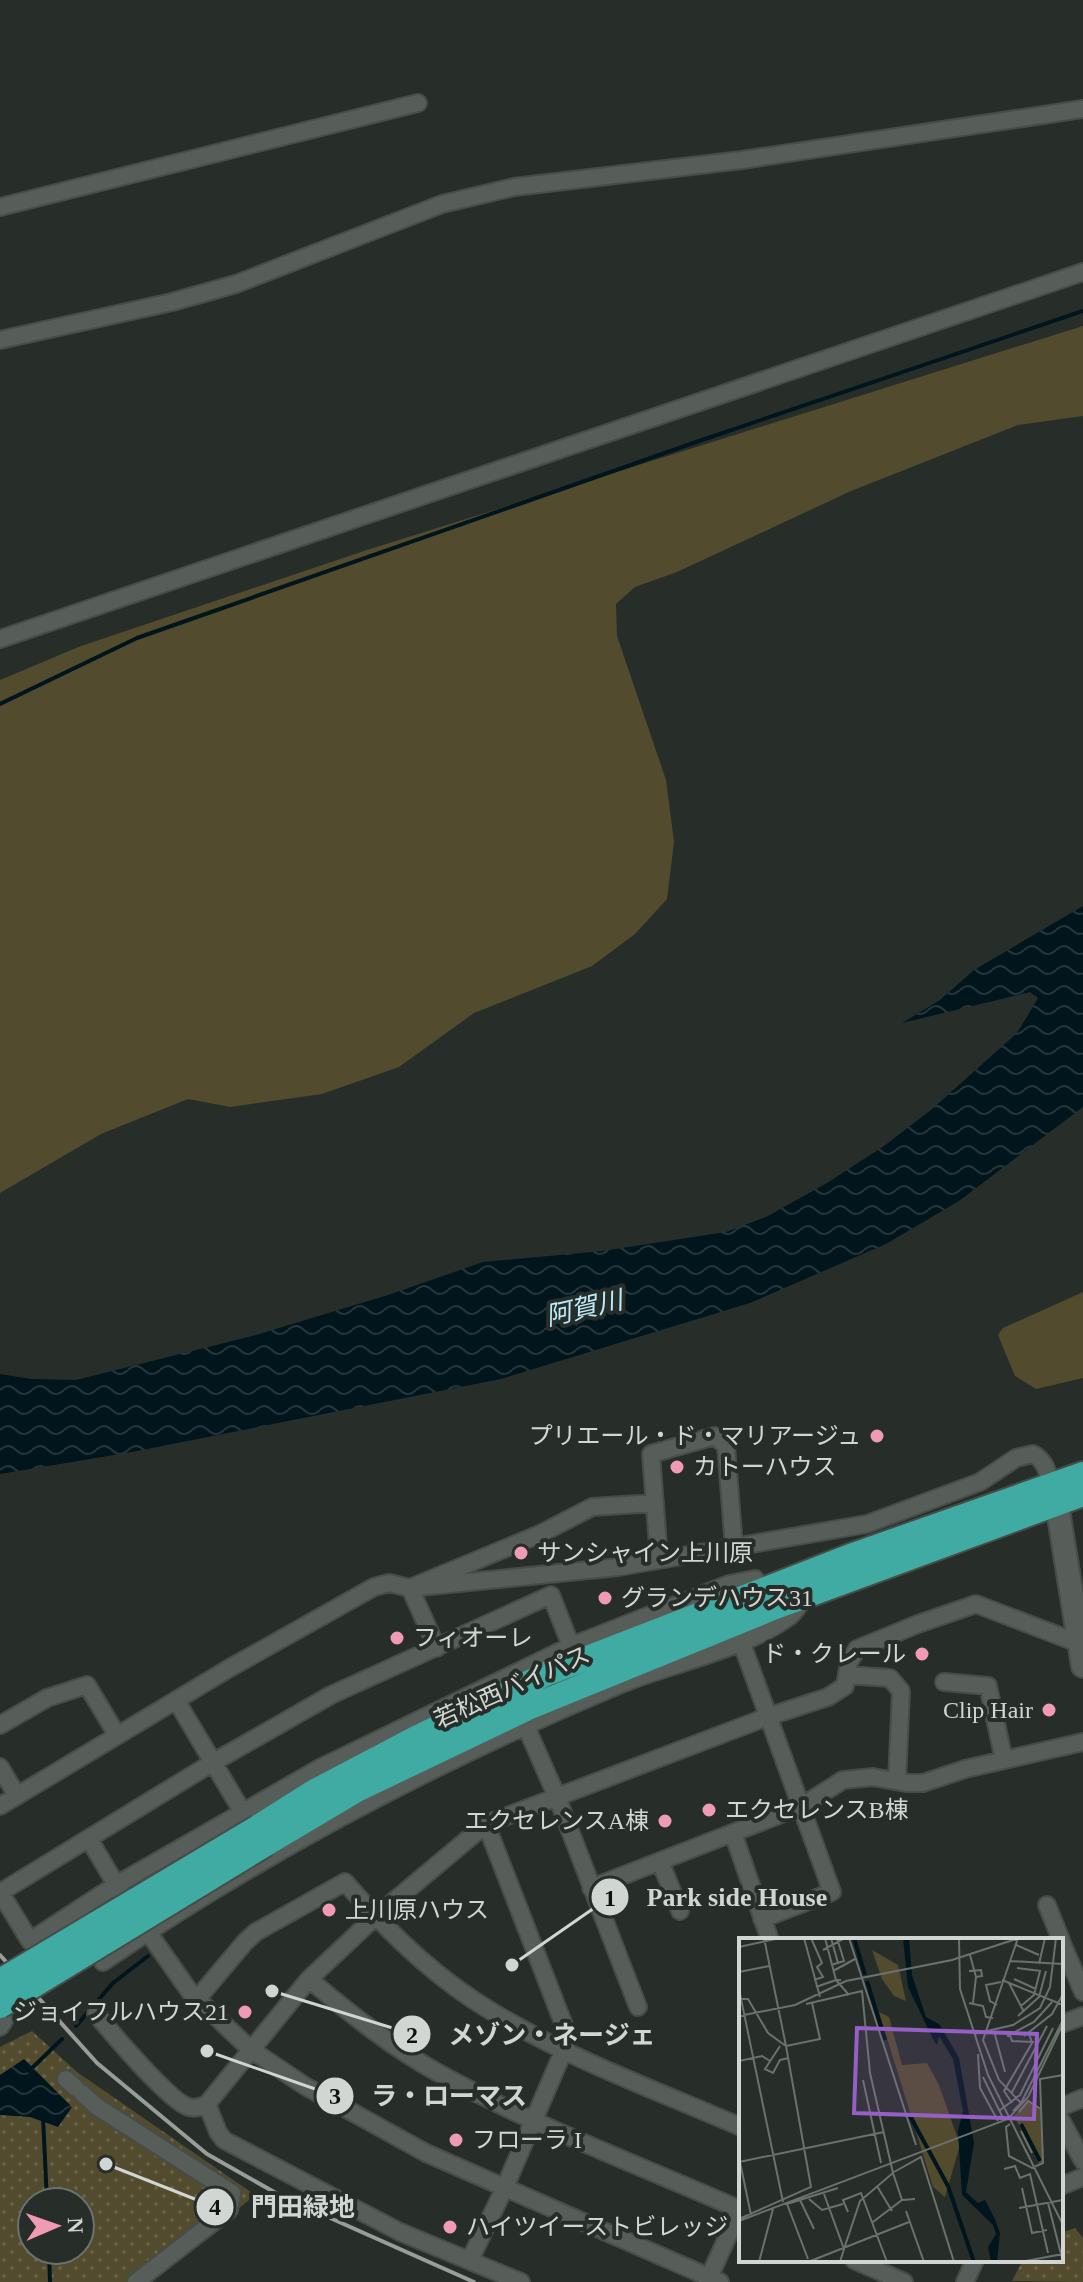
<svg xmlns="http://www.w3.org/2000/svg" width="1083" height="2282" font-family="'Times New Roman','Noto Sans JP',serif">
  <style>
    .green { fill: #534b2e }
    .park { fill: url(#park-dots); fill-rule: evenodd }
    .water { fill: url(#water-waves) }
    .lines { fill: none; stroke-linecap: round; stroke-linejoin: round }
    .stream { stroke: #00151c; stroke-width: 4 }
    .street-casing { stroke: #464c48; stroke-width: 20 }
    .secondary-casing { stroke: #464c48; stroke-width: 26 }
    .highway-casing { stroke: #464c48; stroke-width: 28 }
    .street { stroke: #575e5a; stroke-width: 16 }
    .secondary { stroke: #575e5a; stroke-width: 22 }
    .highway { stroke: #40aba3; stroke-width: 24 }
    .rail { stroke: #989d9a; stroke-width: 4 }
    .highway-bridge-casing { stroke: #464c48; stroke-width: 28; stroke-linecap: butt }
    .highway-bridge { stroke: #40aba3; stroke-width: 24 }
    .poi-dot { fill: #f09ab4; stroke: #272e2a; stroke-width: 3 }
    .labels { text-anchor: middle; stroke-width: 8; stroke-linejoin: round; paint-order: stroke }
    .poi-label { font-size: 24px; fill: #d2d6d3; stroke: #272e2a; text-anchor: start }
    .street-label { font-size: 24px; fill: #d2d6d3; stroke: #272e2a }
    .water-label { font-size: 26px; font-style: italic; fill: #bcecfb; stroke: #272e2a }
    .inset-river { fill: none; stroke: #00151c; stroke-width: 4 }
    .inset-road { fill: none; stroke: #6b716e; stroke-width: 2 }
    .view { fill: #955fc5; fill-opacity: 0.15; stroke: #955fc5; stroke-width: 4 }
    .inset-edge { fill: none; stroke: #d2d6d3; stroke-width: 4 }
    .leader { fill: none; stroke: #d2d6d3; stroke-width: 3 }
    .callout-dot { fill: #d2d6d3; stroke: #272e2a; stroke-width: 3 }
    .mark-label { font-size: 24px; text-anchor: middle; font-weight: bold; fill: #111 }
    .callout-label { font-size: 26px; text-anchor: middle; font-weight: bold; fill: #d2d6d3; stroke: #272e2a; stroke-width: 8; stroke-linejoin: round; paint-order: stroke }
  </style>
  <defs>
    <pattern id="park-dots" width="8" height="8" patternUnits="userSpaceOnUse" patternTransform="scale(2)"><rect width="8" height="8" fill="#534b2e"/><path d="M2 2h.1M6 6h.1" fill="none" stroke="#6b644b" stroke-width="1.8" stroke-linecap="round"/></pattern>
    <pattern id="water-waves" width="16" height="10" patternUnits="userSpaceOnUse" patternTransform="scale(2)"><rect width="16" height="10" fill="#00151c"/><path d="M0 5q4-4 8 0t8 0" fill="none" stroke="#24363c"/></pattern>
  </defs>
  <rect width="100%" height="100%" fill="#272e2a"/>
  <!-- green -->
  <path class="green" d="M1083,326V416L1018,425L851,491L677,572L635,587L616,604L617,636L666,780L674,842L667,899L635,934L592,966L474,1013L399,1067L322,1094L230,1107L188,1099L101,1134L0,1193V680L81,646L367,550Z
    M1083,1292V1378L1036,1389L1015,1376L998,1335L1003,1328Z"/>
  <!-- park -->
  <path class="park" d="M32,2031L77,2072L255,2195L151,2282H0V2047ZM32,2202H80V2250H32Z
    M1075,2228L1083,2238V2282L1012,2281L1023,2260H1061V2233Z"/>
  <!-- water -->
  <path class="water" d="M1083,906V1107L959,1201L886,1244L750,1303L501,1379L132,1452L0,1474V1374L31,1379L76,1380L256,1335L391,1294L483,1262L602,1251L726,1232L766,1217L827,1183L884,1146L932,1109L1017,1033L1038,998L1030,992L902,1023L940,1000L974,970Z
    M24,2059L72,2107L58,2127L30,2117L0,2115V2075Z"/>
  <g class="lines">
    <!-- stream -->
    <path class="stream" d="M0,704L137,638L699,441L1083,311
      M76,2026L113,1983L148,1956
      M29,2071L62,2039
      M43,2117L47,2202
      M49,2250L50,2282"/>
    <defs>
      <path id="street" d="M0,207L418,103
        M0,340L172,302L236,284L442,204L514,187L742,160L1083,109
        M0,639L1083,272
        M659,1558L651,1454L715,1436L726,1446L734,1547
        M741,1641L832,1892L762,1919
        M437,1648L410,1588L540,1534L592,1507L655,1503
        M847,1675L890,1678L901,1691L897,1781
        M944,1682L988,1686L1004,1760
        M176,1700L242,1811
        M0,1725L47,1698L87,1685L117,1735
        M528,1731L557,1797L638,2007
        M0,1767L17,1796
        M0,1806L228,1669L374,1587L389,1583L410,1588L618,1567L867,1524L980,1482L1016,1458L1033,1454C1048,1462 1048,1477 1053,1492
        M733,1833L770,1940
        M89,1839L121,1893
        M660,1861L680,1911
        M591,1888L802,1806L843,1780L873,1777L906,1783H923L965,1769L1083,1742
        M0,1892L30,1941L116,1885L320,1768L571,1646L729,1584L755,1579L764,1592
        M1,1892L212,1763L331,1695L551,1595L571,1646
        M1047,1905L1061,1940
        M143,1925L190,1992L250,2049L305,2086L426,2153L720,2282
        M1061,1941L1083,1992
        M103,1962C265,1851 440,1760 621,1684C673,1663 746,1649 790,1616C796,1611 800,1604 804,1597
        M309,1979C350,2014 394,2049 442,2075C537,2127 641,2166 741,2210
        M197,1999L245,1942L256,1932L345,1882C387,1931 435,1978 491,2011C569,2059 658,2091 741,2127
        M0,2009L4,2021L0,2027
        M96,2014C111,2032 171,2103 189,2107C195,2109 201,2107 207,2104L309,1979L375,1917L486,1824L767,1717L828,1697L845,1686L849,1662L857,1649L918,1624L976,1604L1083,1645
        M1061,2024L1083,2016
        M66,2079L76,2088
        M82,2093L96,2106L232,2193L229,2210L136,2282
        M207,2104L218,2132L224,2140L400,2232L521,2282
        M1061,2107L1083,2098
        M1061,2120L1083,2161
        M1061,2186L1083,2177
        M470,2260L505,2187L569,2038L486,1824
        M854,2260L904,2282
        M707,2282L741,2207
        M965,2282L975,2260"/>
      <path id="secondary" d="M1057,1504L1083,1666"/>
      <path id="highway" d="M258,1827L315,1791L418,1737L546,1674L853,1555L1083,1474
        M266,1844L357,1790L528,1708L773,1608L1083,1494"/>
    </defs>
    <!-- street casing -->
    <use href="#street" class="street-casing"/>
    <!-- secondary casing -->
    <use href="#secondary" class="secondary-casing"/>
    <!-- highway casing -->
    <use href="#highway" class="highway-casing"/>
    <!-- street -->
    <use href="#street" class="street"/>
    <!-- secondary -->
    <use href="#secondary" class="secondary"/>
    <!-- highway -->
    <use href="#highway" class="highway"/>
    <!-- rail -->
    <path class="rail" d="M0,1955L97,2063L207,2154L283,2197L474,2282"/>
    <defs>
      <path id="highway-bridge" d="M0,1981L258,1827
        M0,2006L266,1844"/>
    </defs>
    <!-- highway-bridge casing -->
    <use href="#highway-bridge" class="highway-bridge-casing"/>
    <!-- highway-bridge -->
    <use href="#highway-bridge" class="highway-bridge"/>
  </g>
  <!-- markers -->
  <g class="poi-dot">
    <circle cx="877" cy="1436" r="8"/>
    <circle cx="677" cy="1467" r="8"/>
    <circle cx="521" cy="1553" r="8"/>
    <circle cx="605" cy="1598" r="8"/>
    <circle cx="397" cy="1638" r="8"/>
    <circle cx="922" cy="1654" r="8"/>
    <circle cx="1049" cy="1710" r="8"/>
    <circle cx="709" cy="1810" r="8"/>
    <circle cx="665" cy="1821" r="8"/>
    <circle cx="329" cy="1910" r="8"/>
    <circle cx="245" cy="2012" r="8"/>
    <circle cx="456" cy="2140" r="8"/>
    <circle cx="450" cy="2227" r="8"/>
  </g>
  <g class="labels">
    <!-- poi labels -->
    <g class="poi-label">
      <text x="861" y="1444" text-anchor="end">プリエール・ド・マリアージュ</text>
      <text x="693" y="1475">カトーハウス</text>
      <text x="537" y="1561">サンシャイン上川原</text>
      <text x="621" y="1606">グランデハウス31</text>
      <text x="413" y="1646">フィオーレ</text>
      <text x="906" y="1662" text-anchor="end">ド・クレール</text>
      <text x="1033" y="1718" text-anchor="end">Clip Hair</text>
      <text x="725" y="1818">エクセレンスB棟</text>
      <text x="649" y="1829" text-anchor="end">エクセレンスA棟</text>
      <text x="345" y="1918">上川原ハウス</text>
      <text x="229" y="2020" text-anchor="end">ジョイフルハウス21</text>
      <text x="472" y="2148">フローラ I</text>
      <text x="466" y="2235">ハイツイーストビレッジ</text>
    </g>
    <!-- street labels -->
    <g class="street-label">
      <text transform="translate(512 1687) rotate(-24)" y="8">若松西バイパス</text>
    </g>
    <!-- water labels -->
    <g class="water-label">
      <text transform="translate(584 1308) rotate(-13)" y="9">阿賀川</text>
    </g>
  </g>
  <!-- overview -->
  <g transform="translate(739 1938)">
    <rect width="324" height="324" fill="#272e2a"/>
    <path d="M133,12L159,27L167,63L155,58L143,41ZM140,74L150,79L163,127L188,125L200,147L221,207L206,259L194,249Z" fill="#534b2e"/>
    <path d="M289,161L302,171L305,223L300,226L275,178Z" fill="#534b2e"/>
    <path d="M164,0H170L173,37L187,79L201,87L220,120L235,205L227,254L239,265L246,262L256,281L261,295L258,324H252L249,309L257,296L254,287L223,257L219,193L224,173L214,121L200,98L198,107L194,101L169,49Z" fill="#00151c"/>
    <path class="inset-river" d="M115,0L126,37M128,43L146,102M170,176L209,248L235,324M282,186L301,223"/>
    <path class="inset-road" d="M65,0L81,59M72,0L83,25L78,29L84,39L75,42M86,0L97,42H102M92,0L99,25M110,0L177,207M220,0L221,51L249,137L324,287M277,7L300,17M0,9L41,0M84,12L106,0M231,17L237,39L234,65M271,23L324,26M300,26L306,0M92,27L105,23L98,0M278,30L302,33M94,33L116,21M230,33L242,32L243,38L237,39M0,34L30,28M275,41L297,51M263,42L324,67M270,45L285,74M77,49L97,42L110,57M0,51L44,264M2,61H9L29,95L47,108L25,0M230,65L244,68L247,79L254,80M67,66L123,53L131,135L154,235L121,263L105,311M258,67L251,63L247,47L262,44M282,68L295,57L301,33M0,78L56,67L107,43L213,22L280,0M279,78L300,59L307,33M255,93L266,134M235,96L274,87L301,70L311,49L317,0M271,97L273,103L295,104M268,98L295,84L313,64M285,98L313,76L324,56M41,108L26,131L34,135L41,122L50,120M239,116L241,150L259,183M0,123L23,118L31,123M244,139L264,180M124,142L142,225M272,156L308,88M273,165L265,153L293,105L290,95M282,165L324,82M260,173L281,157L314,90M274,173L282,165L260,142L244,102L279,0M280,174L289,163L302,171M271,186L267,189L270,218L293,230L304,225L301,141L324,137M282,193L293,215M0,224L145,194M1,224L12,277M265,231L276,228L281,240L291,236L309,315M155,234L182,219L215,324M154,235L163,262M138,248L153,273M283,250L293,295L308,292M85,256L105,311L101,324M70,261L83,272L104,266M61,262L75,291M309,265L324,324M280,270L324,262M167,273L185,324M109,274L104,262L122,255L148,324M0,281L72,249L47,108L81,101L73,65M0,283L269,181L289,159L324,86M134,284L163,262L176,261M69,321L48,266L99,250M20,324L34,271M69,324L170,284M281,324L324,316"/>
    <path class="view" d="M118,90L298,96L295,181L115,175Z"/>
    <rect width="324" height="324" class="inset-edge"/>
  </g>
  <!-- callouts -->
  <path class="leader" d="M512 1965L610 1897M272 1991L412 2034M207 2051L335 2096M106 2164L215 2207"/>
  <g class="callout-dot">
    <circle cx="512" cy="1965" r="8"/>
    <circle cx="272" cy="1991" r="8"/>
    <circle cx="207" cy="2051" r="8"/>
    <circle cx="106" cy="2164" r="8"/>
    <circle cx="610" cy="1897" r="20"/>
    <circle cx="412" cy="2034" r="20"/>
    <circle cx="335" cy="2096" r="20"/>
    <circle cx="215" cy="2207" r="20"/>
  </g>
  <g class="mark-label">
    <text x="610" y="1906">1</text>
    <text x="412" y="2043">2</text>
    <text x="335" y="2104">3</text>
    <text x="215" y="2215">4</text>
  </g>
  <g class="callout-label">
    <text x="737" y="1906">Park side House</text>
    <text x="552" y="2044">メゾン・ネージェ</text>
    <text x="449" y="2105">ラ・ローマス</text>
    <text x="303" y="2216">門田緑地</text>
  </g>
  <!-- north arrow -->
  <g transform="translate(56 2226) rotate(88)"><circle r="38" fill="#272e2a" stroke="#6b716e" stroke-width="2"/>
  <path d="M0-6L14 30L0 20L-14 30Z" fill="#f09ab4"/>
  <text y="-12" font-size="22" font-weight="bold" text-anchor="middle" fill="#d2d6d3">N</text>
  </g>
</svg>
